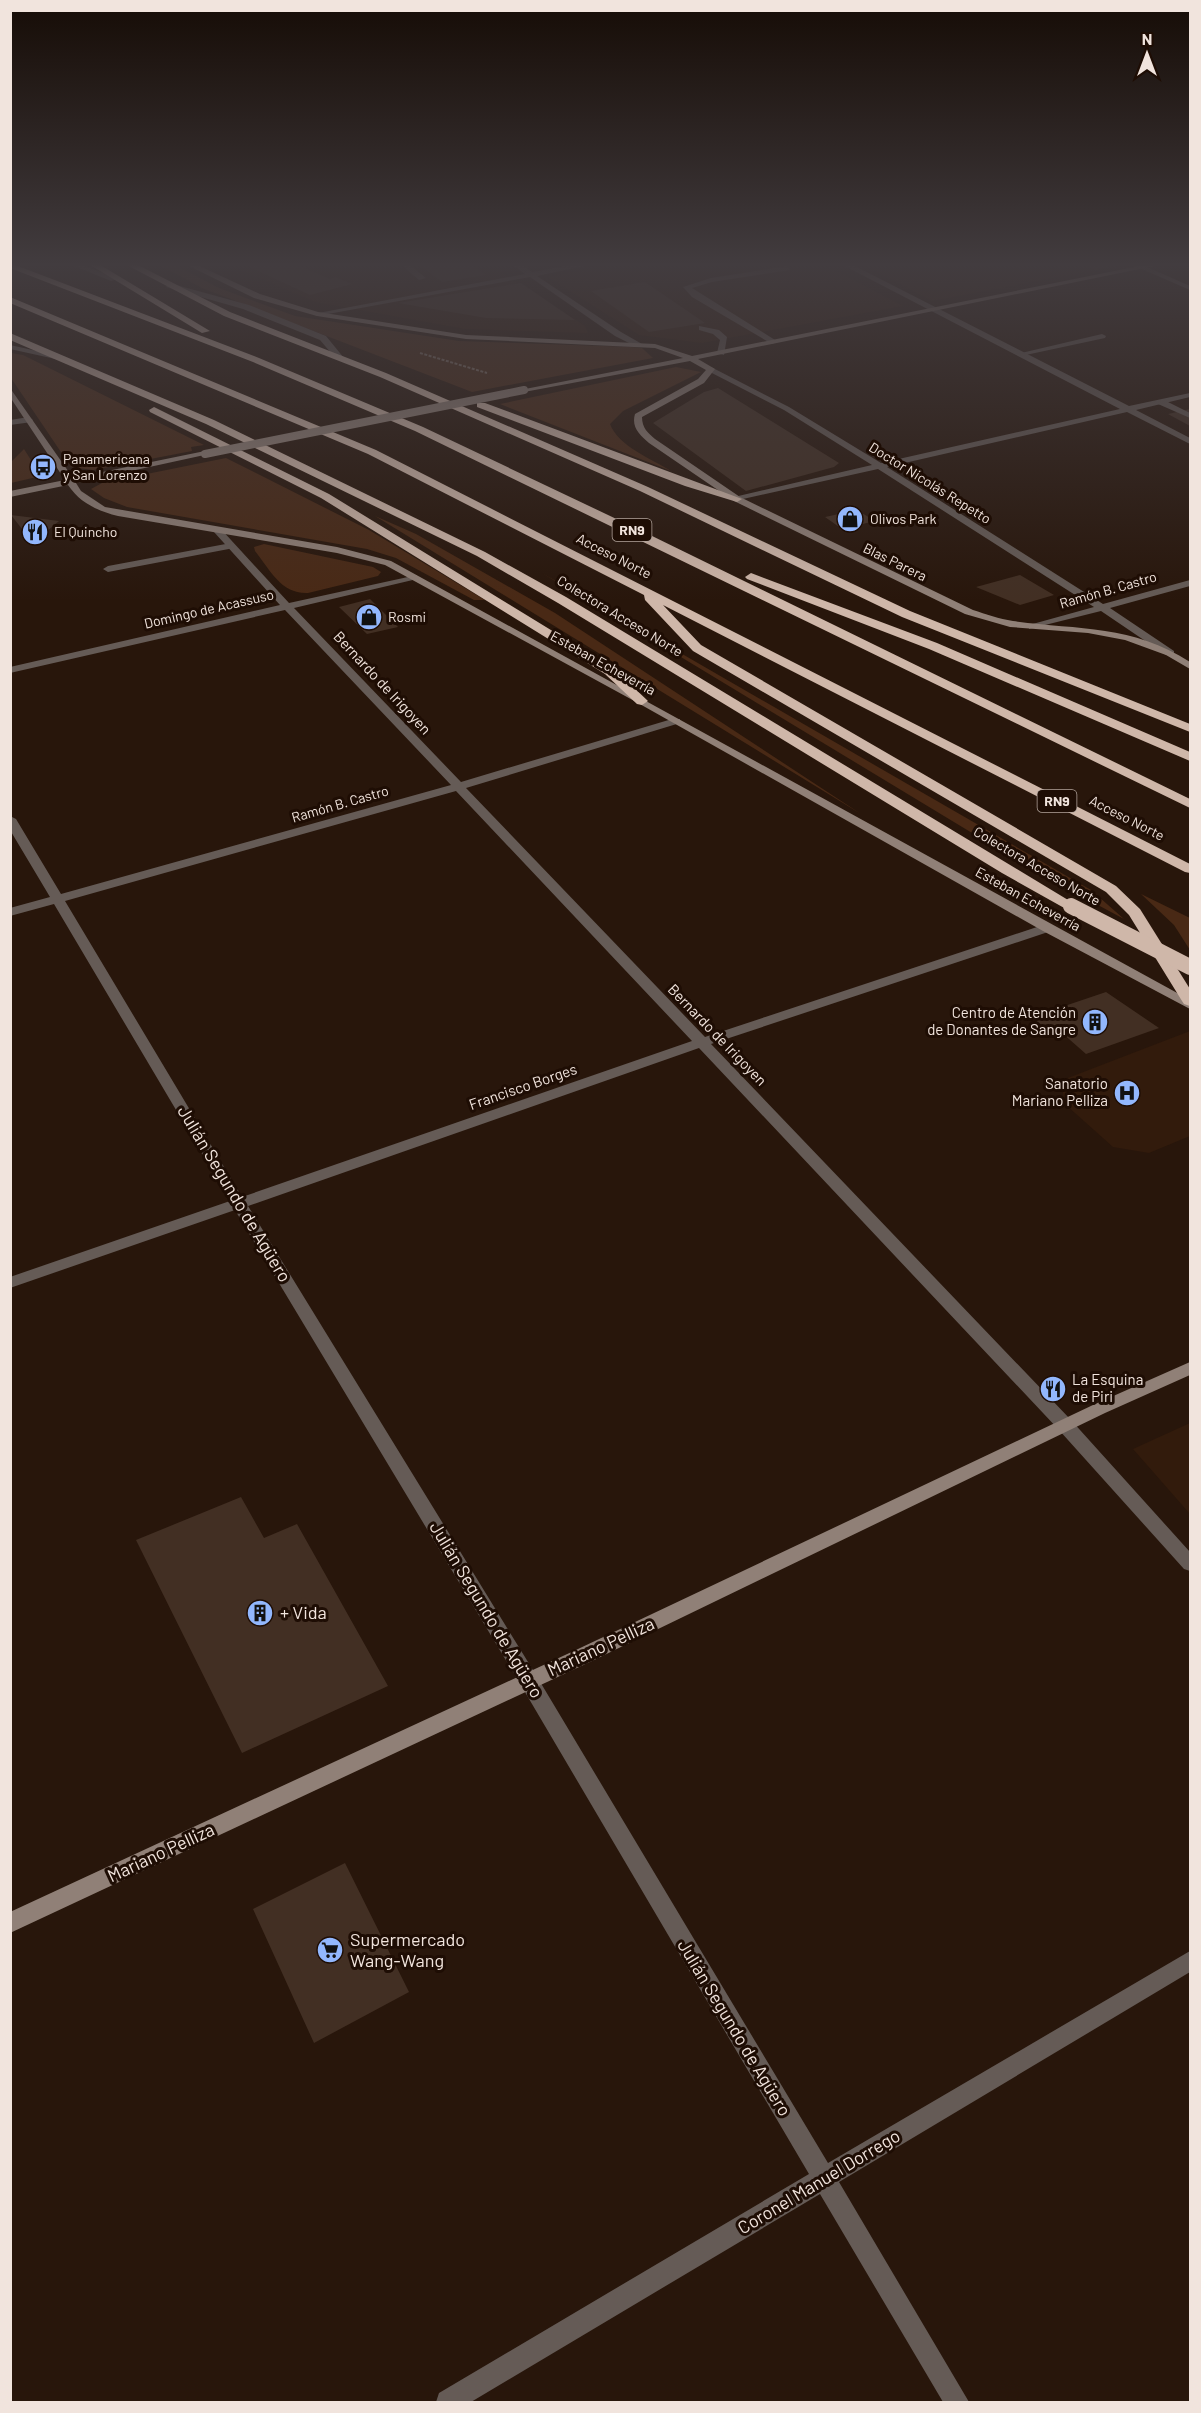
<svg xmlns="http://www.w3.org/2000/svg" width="1201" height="2413" font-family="Barlow,sans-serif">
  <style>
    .built { fill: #321b0c }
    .green { fill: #492915 }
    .building { fill: #422f23 }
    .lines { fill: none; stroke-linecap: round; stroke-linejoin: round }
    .path { stroke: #85756c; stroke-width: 2; stroke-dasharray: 3 1.5; stroke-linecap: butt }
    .lane { fill: #655b56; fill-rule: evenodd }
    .street { fill: #655b56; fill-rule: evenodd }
    .secondary { fill: #908077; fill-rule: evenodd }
    .highway { fill: #cfb7a9; fill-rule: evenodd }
    .secondary-bridge { stroke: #908077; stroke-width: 8 }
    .highway-bridge { stroke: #cfb7a9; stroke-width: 16 }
    .labels { text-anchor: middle; stroke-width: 6; stroke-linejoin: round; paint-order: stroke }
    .far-poi-label { font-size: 14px; fill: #f1e4dd; stroke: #1e0d04; text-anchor: start }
    .far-street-label { font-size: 14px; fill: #f1e4dd; stroke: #1e0d04 }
    .shield { fill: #1e0d04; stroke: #b2a49c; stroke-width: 1.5 }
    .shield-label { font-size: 14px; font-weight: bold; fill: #f1e4dd }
    .street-label { font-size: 15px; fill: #f1e4dd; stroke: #1e0d04 }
    .poi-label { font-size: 15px; fill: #f1e4dd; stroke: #1e0d04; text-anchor: end }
    .near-street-label { font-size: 18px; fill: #f1e4dd; stroke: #1e0d04 }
    .near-poi-label { font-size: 18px; fill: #f1e4dd; stroke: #1e0d04; text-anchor: start }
  </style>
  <rect width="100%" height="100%" fill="#28160b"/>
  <!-- built -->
  <path class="built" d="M225,263H548L500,272L585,326L588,333L465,329L315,302Z
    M626,263H821L903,306L702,343L639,335L548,277Z
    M859,263H1109L1117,266L932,301Z
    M1190,1031V1136L1149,1153L1113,1147L1066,1105L1060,1081Z
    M1190,1423V1514L1133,1449Z"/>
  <!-- green -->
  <path class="green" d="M156,263H171L219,288L295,316L459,341L631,347L642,348L653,358L472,392L202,288Z
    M11,353L23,355L204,445L191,447L192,451L93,470L71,467L11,378Z
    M676,367L701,372L623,411L610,424C618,446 652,459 671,471L500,404Z
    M24,449L41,476L11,483V462Z
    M226,458L369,530L485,600H474L396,558L367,549L127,507L104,498L91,489L102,483Z
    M375,516L416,534L555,613L861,814Z
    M264,544L373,567L381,572L378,576L308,593C281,594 271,571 255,551L254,547Z
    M542,573L1091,890L1124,919L1040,874Z
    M1141,894L1190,918V950L1174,925Z"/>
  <!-- building -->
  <path class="building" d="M241,263H292L330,279L335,277L352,284L310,295Z
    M417,263H469L486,275L442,282Z
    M1081,263H1111L1108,267L1095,270Z
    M645,282L705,323L649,332L591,291Z
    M521,283L575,320L486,318L398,303Z
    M718,388L839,463L834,467L746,491L653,423L704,392Z
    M1190,409V426L1168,414Z
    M857,510L875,521L842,529L825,517Z
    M11,515L59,521L33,543Z
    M1020,575L1054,595L1020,605L976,587Z
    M370,599L398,627L367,634L339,607Z
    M1106,992L1159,1028L1086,1054L1061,1032L1053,1035L1032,1017Z
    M241,1497L264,1538L297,1524L388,1686L242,1753L136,1540Z
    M345,1863L409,1992L314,2043L253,1909Z"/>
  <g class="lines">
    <!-- path -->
    <path class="path" d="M420,353L487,373"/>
    <!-- lane -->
    <path class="lane" d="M67,263H78L118,279L111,281Z
      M399,263H407L426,278L419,280Z
      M787,266L790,270L712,282L692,288L775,340L776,342L772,344L692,297L683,287L711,278Z
      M169,283L249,305L326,336L344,358L337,360L320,340L243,309L166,287Z
      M699,326L719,330L727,337L724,355L717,353L720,340L713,334L699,330Z
      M1102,334L1106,336L1105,338L1021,356L1017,354Z
      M10,345L60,356L64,358L60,360L10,349Z
      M1158,400H1164L1190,413V418L1158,404Z
      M29,417L33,420L32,422L10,425V420Z
      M231,543L234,544V548L108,572L103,569L108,566Z"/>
    <!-- street -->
    <path class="street" d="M510,263H519L532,272L582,263H598L537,276L621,332L642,344L635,346L615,336L530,277L317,316L313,314L525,274Z
      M839,263H849L1129,406L1190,393V397L1136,410L1190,438V444L1127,412L887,467L1103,604L1190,580V586L1110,608L1174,651V655H1166L1101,611L1029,629V625L1094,607L878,469L734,501V497L872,465L784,410L708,371L707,369L711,367L789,407L881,463L1120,409Z
      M1128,263H1138L1190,286V290Z
      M217,527L220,528L289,603L417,575V579L294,608L461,782L672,719H680V723L466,788L705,1037L1043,925L1047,924L1053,928L1051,931L711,1044L1071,1420L1190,1552V1571L1184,1569L1059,1430L699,1048L248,1206L536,1675L828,2163L1190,1951V1972L839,2182L969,2402H943L820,2194L471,2402H436L439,2393L809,2174L522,1687L235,1210L10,1288V1277L230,1201L54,904L10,916V908L50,897L10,830V816L16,819L61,894L451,785L285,610L10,673V667L280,605L214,532L212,530ZM456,791L692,1041L242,1197L65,901Z"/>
    <!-- secondary -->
    <path class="secondary" d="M183,263H193L260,294L318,312L466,335L655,344L692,356L1154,263H1169L698,359L715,369L704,383L642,417C642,428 648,433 655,439L740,497L973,610C986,614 999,619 1013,621C1077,630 1132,624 1190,662V669L1166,655L1125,640L1088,633L1010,627L965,614L734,501L649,443C640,435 631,427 635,414L698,379L706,370L690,361L524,392L520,390L683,358L655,348L466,339L317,316L254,298Z
      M10,388L73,478L205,451L209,454L76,483L81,491L105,507L337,547L391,561L1190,1000V1009L1043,931L638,703L385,565L337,553L118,516C98,511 80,503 68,485L10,497V491L65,480L10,397Z
      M1190,1362V1375L1105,1413L592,1661L10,1933V1912L578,1649L1093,1405Z"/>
    <!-- highway -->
    <path class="highway" d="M10,263L259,358L423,427L648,534L1190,799V808L415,431L253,362L10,268Z
      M87,263H97L210,331L202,333Z
      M123,263H134L230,312L386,373L648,487L910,611L1190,724V732L902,617L640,491L380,377L224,316Z
      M10,297L376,450L1190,864V873L1185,872L663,605L701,645L1116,886L1140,909L1190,989V1006L1184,1004L1182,1001L1129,915L1106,892L693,651L645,600L644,595L368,454L10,303Z
      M10,333L214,420L485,552L566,597L1078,906L1076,909H1066L1002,873L558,603L477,556L206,424L10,340Z
      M477,403H485L742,499L737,502L685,486L477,407Z
      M154,407L329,494L613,668L648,701L642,705L637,704L605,674L321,498L150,412L149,410Z
      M751,573L937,643L1190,752V761L929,649L747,579L745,577Z"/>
    <!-- secondary-bridge -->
    <path class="secondary-bridge" d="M205,454L524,390"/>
    <!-- highway-bridge -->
    <path class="highway-bridge" d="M1071,906L1190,967"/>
  </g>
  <!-- sky -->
  <linearGradient id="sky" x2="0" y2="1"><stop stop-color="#160c06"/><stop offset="0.44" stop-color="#423c3f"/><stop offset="1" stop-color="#423c3f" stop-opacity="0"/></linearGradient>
  <rect width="1201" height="601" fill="url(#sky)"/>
  <!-- icons -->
  <defs>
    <symbol id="bus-disc" viewBox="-11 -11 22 22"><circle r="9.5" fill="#92b7fd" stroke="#1e0d04"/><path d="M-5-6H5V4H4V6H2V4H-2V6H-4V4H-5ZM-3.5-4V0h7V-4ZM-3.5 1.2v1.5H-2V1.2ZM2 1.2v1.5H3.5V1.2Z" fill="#111"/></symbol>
    <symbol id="shop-disc" viewBox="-11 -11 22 22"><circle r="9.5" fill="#92b7fd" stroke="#1e0d04"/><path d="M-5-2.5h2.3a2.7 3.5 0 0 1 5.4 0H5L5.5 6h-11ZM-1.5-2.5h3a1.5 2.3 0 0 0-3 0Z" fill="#111"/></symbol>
    <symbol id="restaurant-disc" viewBox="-11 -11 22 22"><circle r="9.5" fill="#92b7fd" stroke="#1e0d04"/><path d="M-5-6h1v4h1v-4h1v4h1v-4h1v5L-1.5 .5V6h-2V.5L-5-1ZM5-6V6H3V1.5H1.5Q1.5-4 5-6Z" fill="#111"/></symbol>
    <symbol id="building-disc" viewBox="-11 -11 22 22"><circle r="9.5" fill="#92b7fd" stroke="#1e0d04"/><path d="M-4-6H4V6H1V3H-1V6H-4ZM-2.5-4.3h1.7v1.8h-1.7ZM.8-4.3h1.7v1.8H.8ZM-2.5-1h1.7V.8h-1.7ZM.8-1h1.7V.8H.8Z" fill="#111"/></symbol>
    <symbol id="hospital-disc" viewBox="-11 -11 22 22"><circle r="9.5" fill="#92b7fd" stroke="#1e0d04"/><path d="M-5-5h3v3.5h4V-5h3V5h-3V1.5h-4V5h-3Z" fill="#111"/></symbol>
    <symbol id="supermarket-disc" viewBox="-11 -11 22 22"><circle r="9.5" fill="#92b7fd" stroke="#1e0d04"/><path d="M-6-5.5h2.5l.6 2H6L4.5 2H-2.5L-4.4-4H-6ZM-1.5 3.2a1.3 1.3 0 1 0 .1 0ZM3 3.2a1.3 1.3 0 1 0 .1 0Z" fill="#111"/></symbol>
  </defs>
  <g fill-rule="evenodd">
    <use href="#bus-disc" x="28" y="452" width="30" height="30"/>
    <use href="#shop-disc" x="835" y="504" width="30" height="30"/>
    <use href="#restaurant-disc" x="20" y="517" width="30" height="30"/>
    <use href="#shop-disc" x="354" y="602" width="30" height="30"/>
    <use href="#building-disc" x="1080" y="1007" width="30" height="30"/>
    <use href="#hospital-disc" x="1112" y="1078" width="30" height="30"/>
    <use href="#restaurant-disc" x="1038" y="1374" width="30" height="30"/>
    <use href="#building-disc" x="245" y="1598" width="30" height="30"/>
    <use href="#supermarket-disc" x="315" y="1935" width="30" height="30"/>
  </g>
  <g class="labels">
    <!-- far-poi labels -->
    <g class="far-poi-label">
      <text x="63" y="464">Panamericana<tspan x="63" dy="16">y San Lorenzo</tspan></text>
      <text x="870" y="524">Olivos Park</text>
      <text x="54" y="537">El Quincho</text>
      <text x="388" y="622">Rosmi</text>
    </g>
    <!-- far-street labels -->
    <g class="far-street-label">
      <text transform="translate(930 483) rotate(32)" y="5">Doctor Nicolás Repetto</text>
      <text transform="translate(614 556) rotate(27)" y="5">Acceso Norte</text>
      <text transform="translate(895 562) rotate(26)" y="5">Blas Parera</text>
      <text transform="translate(1108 590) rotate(-16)" y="5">Ramón B. Castro</text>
      <text transform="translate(209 609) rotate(-13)" y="5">Domingo de Acassuso</text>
      <text transform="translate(620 616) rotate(31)" y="5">Colectora Acceso Norte</text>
      <text transform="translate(603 663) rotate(29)" y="5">Esteban Echeverría</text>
      <text transform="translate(340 804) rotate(-16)" y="5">Ramón B. Castro</text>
      <text transform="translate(1127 818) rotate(27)" y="5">Acceso Norte</text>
      <text transform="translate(1037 866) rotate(30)" y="5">Colectora Acceso Norte</text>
      <text transform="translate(1028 899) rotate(29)" y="5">Esteban Echeverría</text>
    </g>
    <!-- shield labels -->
    <g class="shield">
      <rect x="612.5" y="519" width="39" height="22" rx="4.5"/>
      <rect x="1037.5" y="790" width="39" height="22" rx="4.5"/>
    </g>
    <g class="shield-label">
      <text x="632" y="535">RN9</text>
      <text x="1057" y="806">RN9</text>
    </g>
    <!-- street labels -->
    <g class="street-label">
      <text transform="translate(382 683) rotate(47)" y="5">Bernardo de Irigoyen</text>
      <text transform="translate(717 1035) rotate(46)" y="5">Bernardo de Irigoyen</text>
      <text transform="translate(523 1087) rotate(-19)" y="5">Francisco Borges</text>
    </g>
    <!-- poi labels -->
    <g class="poi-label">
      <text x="1076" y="1018">Centro de Atención<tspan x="1076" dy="17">de Donantes de Sangre</tspan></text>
      <text x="1108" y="1089">Sanatorio<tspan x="1108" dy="17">Mariano Pelliza</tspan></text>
      <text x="1072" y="1385" text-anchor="start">La Esquina<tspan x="1072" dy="17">de Piri</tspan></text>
    </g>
    <!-- near-street labels -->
    <g class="near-street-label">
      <text transform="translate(234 1194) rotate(59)" y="6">Julián Segundo de Agüero</text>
      <text transform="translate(486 1610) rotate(59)" y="6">Julián Segundo de Agüero</text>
      <text transform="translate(601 1647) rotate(-25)" y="6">Mariano Pelliza</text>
      <text transform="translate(161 1853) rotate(-25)" y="6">Mariano Pelliza</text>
      <text transform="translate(734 2028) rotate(59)" y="6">Julián Segundo de Agüero</text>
      <text transform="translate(819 2182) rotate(-31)" y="6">Coronel Manuel Dorrego</text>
    </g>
    <!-- near-poi labels -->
    <g class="near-poi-label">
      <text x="280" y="1619">+ Vida</text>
      <text x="350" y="1946">Supermercado<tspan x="350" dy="21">Wang-Wang</tspan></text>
    </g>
  </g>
  <!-- border -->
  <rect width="1201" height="2413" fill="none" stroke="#f1e4dd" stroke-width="24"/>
  <!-- north arrow -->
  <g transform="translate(1147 54)" stroke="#1e0d04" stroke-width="4.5" paint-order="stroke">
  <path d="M0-4.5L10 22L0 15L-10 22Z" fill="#f1e4dd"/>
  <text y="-9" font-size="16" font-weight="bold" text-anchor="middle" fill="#f1e4dd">N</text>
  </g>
</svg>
